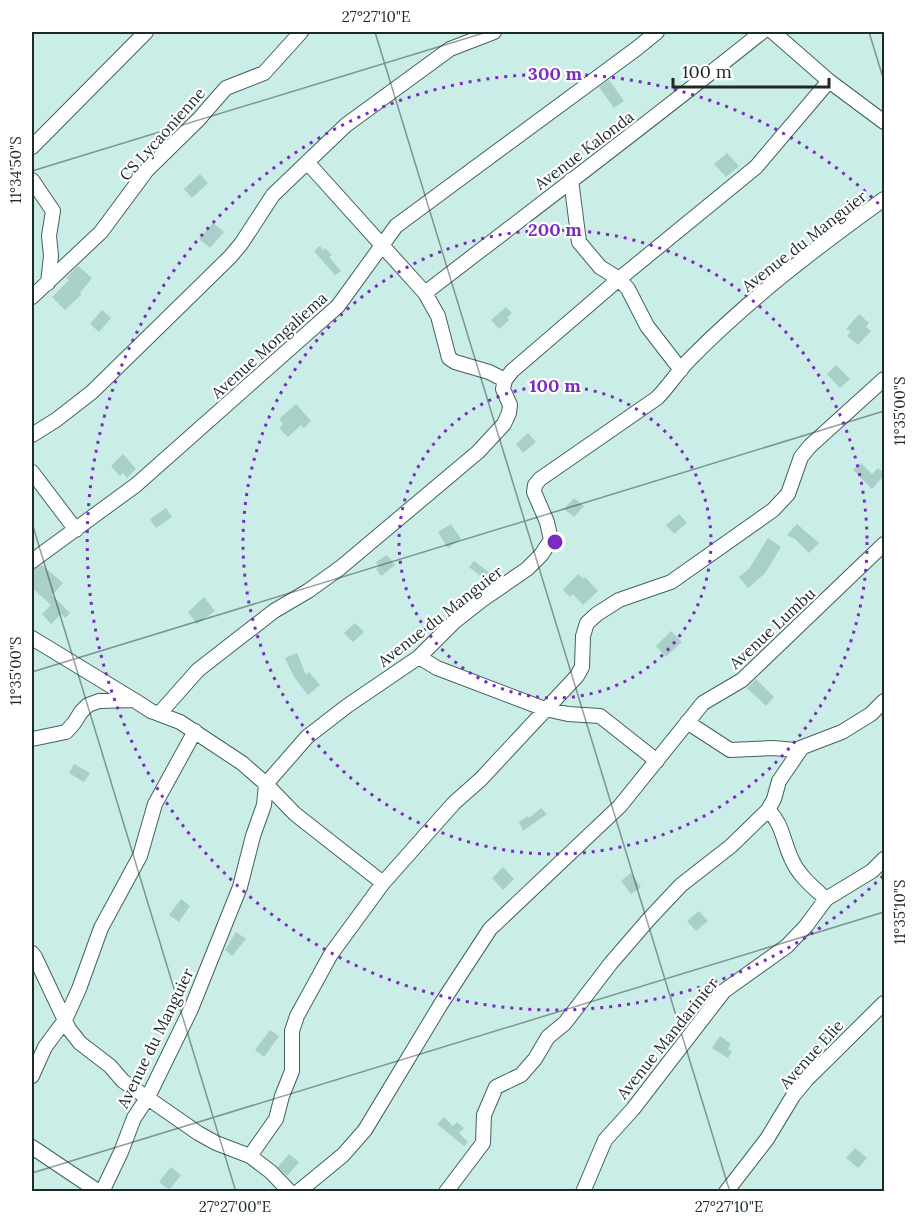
<svg xmlns="http://www.w3.org/2000/svg" width="916" height="1223" font-family="Lora,serif">
  <style>
    .building { fill: #a9cfc9 }
    .lines { fill: none; stroke-linecap: round; stroke-linejoin: round }
    .minor-casing { stroke: #43625e; stroke-width: 16 }
    .minor { stroke: #fff; stroke-width: 14 }
    .ticks { fill: none; stroke: #1d2a28; stroke-width: 1.5; stroke-opacity: 0.45 }
    .ring { fill: none; stroke: #7b2cbf; stroke-width: 3; stroke-dasharray: 3 6 }
    .labels { text-anchor: middle; stroke-width: 4.5; stroke-linejoin: round; paint-order: stroke }
    .street-label { font-size: 16px; fill: #1d2a28; stroke: #fff }
    .centre { fill: #7b2cbf; stroke: #fff; stroke-width: 3 }
    .ring-label { font-size: 18px; text-anchor: middle; font-weight: bold; fill: #7b2cbf; stroke: #fff; stroke-width: 4.5; stroke-linejoin: round; paint-order: stroke }
    .neatline { fill: none; stroke: #1d2a28; stroke-width: 2 }
    .ticks-label { font-size: 15px; text-anchor: middle; fill: #1d2a28 }
  </style>
  <rect width="100%" height="100%" fill="#caede7"/>
  <!-- building -->
  <path class="building" d="M609,80L624,101L614,108L599,87Z
    M727,153L739,166L726,177L714,164Z
    M200,174L208,183L192,198L184,189Z
    M213,223L224,232L210,248L199,239Z
    M320,246L323,250L325,248L332,255L329,257L341,271L335,275L314,251Z
    M78,266L92,278L80,293L81,295L65,310L52,297L69,280L66,278Z
    M506,307L512,313L507,318L509,320L499,329L491,320Z
    M102,310L111,318L99,332L90,324Z
    M859,314L869,323L866,327L871,331L858,345L847,336L851,332L846,329Z
    M836,365L850,379L840,388L827,374Z
    M296,404L311,421L304,428L301,425L288,437L279,428L283,424L279,419Z
    M528,433L536,442L523,453L516,444Z
    M123,454L136,469L127,478L123,473L120,476L111,466Z
    M861,463L872,474L878,468L885,474L872,489L853,470Z
    M574,498L584,506L574,517L564,509Z
    M166,508L172,517L156,528L150,519Z
    M679,514L687,523L674,534L666,525Z
    M451,524L461,539L448,548L438,532Z
    M797,524L819,543L809,553L795,539L787,535Z
    M768,538L781,547L765,573L748,588L739,577L749,569Z
    M387,555L395,565L381,576L376,569L379,567L376,562Z
    M474,561L494,576L489,583L469,567Z
    M42,565L63,583L52,595L70,613L65,618L61,614L51,624L42,614L51,605L32,588V570Z
    M578,574L584,579L585,577L598,591L583,605L573,594L570,597L563,590Z
    M204,597L215,611L197,624L188,612Z
    M355,623L364,632L353,642L344,633Z
    M671,631L682,642L666,657L656,646Z
    M297,653L306,675L309,672L320,685L308,695L294,677L285,658Z
    M756,679L774,697L766,706L747,688Z
    M74,764L90,773L84,782L69,773Z
    M541,808L547,814L523,831L519,822L528,816L529,818Z
    M503,867L514,879L503,890L492,878Z
    M631,873L641,887L631,894L621,881Z
    M181,899L190,906L179,922L169,915Z
    M699,911L708,921L696,931L687,921Z
    M236,932L246,939L232,956L225,950Z
    M270,1030L279,1036L264,1057L255,1050Z
    M720,1036L731,1044L728,1049L732,1051L728,1058L712,1048Z
    M444,1117L453,1126L457,1122L464,1128L459,1133L468,1142L464,1146L437,1124Z
    M855,1148L867,1158L858,1168L846,1158Z
    M289,1154L299,1162L287,1176L278,1167Z
    M171,1167L181,1175L169,1190L159,1182Z"/>
  <g class="lines">
    <defs>
      <path id="minor" d="M773,32L829,81L884,122
        M32,147L146,32
        M307,162L425,293L438,316L449,358L455,362L489,372L505,380
        M32,180L53,211L49,236L51,256L48,283
        M571,180L579,242L600,267L619,279L628,289L647,326L681,370
        M425,293C538,206 651,121 762,32
        M32,297L101,232L147,170L198,120L226,88L264,73L301,32
        M32,435L56,420L92,392L230,257L241,244L273,195L346,125L450,49L494,32
        M32,472L76,530
        M32,561L136,485L338,306L396,226L636,49L657,32
        M32,638L134,700
        M419,657L437,668L545,709L568,714L600,716L657,761
        M159,714L198,670L274,611L308,591L340,568L478,452L504,424L509,413L510,405L503,389L505,380L512,371L619,279L756,167L829,81
        M687,722L730,750L773,748L795,750L842,732L871,714L884,701
        M32,739L66,732L74,723L81,712L88,705L99,701L134,700L151,711L180,722L242,763L266,784L295,814L383,883
        M768,810C783,824 783,842 792,860C799,876 813,887 826,899
        M32,953L35,957L69,1029L80,1043L110,1066L123,1081L198,1133L216,1143L250,1156L271,1172L290,1192
        M32,1076L45,1047L65,1020L79,989L101,928L140,856L155,804L195,731
        M32,1147L99,1192
        M250,1156L276,1119L282,1096L292,1071V1031L297,1016L331,954L383,883L454,803L481,779L577,676L582,667L583,636L587,623L597,614L619,600L671,582L773,510L788,494L801,457L810,446L884,379
        M102,1192L121,1152L134,1118L148,1097L191,1009L240,887L253,836L264,805L266,784L307,737L347,706L419,657L454,622L482,600L527,569L541,555L551,540L547,522L534,492L535,485L540,479L657,398C669,386 678,371 690,359C749,299 816,248 884,199
        M298,1192L343,1155L365,1130L441,1004L490,929L620,806L703,703L742,680L884,544
        M446,1192L483,1143L484,1115L496,1087L521,1075L535,1059L548,1037L565,1023L611,963L649,919L681,885L731,846L768,810L774,799L779,781L801,749
        M583,1192L605,1140L633,1109L724,991L787,946L806,926L826,899L872,871L884,859
        M726,1192L767,1139L793,1096L807,1079L884,1003"/>
    </defs>
    <!-- minor casing -->
    <use href="#minor" class="minor-casing"/>
    <!-- minor -->
    <use href="#minor" class="minor"/>
  </g>
  <!-- ticks -->
  <path class="ticks" d="M375,32L730,1192M869,32L884,81M32,171L487,32M32,523L236,1192M32,672L884,411M32,1173L884,912"/>
  <!-- distance rings -->
  <g class="ring">
    <circle cx="555" cy="542" r="156"/>
    <circle cx="555" cy="542" r="312"/>
    <path d="M883 876A468 468 0 1 1 883 208"/>
  </g>
  <g class="labels">
    <!-- street labels -->
    <g class="street-label">
      <text transform="translate(162 134) rotate(-48)" y="6">CS Lycaonienne</text>
      <text transform="translate(584 150) rotate(-37)" y="6">Avenue Kalonda</text>
      <text transform="translate(804 241) rotate(-38)" y="6">Avenue du Manguier</text>
      <text transform="translate(269 345) rotate(-42)" y="6">Avenue Mongaliema</text>
      <text transform="translate(440 616) rotate(-38)" y="6">Avenue du Manguier</text>
      <text transform="translate(772 628) rotate(-43)" y="6">Avenue Lumbu</text>
      <text transform="translate(155 1038) rotate(-64)" y="6">Avenue du Manguier</text>
      <text transform="translate(667 1038) rotate(-51)" y="6">Avenue Mandarinier</text>
      <text transform="translate(811 1054) rotate(-48)" y="6">Avenue Elie</text>
    </g>
  </g>
  <circle cx="555" cy="542" r="9" class="centre"/>
  <g class="ring-label">
    <text x="555" y="80">300 m</text>
    <text x="555" y="236">200 m</text>
    <text x="555" y="392">100 m</text>
  </g>
  <!-- border -->
  <rect width="916" height="1223" fill="none" stroke="#ffffff" stroke-width="66"/>
  <!-- scale -->
  <path d="M673 78v9h156v-9" fill="none" stroke="#1d2a28" stroke-width="3"/>
  <text x="682" y="78" font-size="18" fill="#1d2a28" stroke="#ffffff" stroke-width="4.5" paint-order="stroke">100 m</text>
  <rect x="33" y="33" width="850" height="1157" class="neatline"/>
  <g class="ticks-label">
    <text x="376" y="22">27°27'10"E</text>
    <text transform="translate(16 170) rotate(-90)" y="5">11°34'50"S</text>
    <text transform="translate(900 411) rotate(-90)" y="5">11°35'00"S</text>
    <text transform="translate(16 671) rotate(-90)" y="5">11°35'00"S</text>
    <text transform="translate(900 912) rotate(-90)" y="5">11°35'10"S</text>
    <text x="235" y="1212">27°27'00"E</text>
    <text x="729" y="1212">27°27'10"E</text>
  </g>
</svg>
